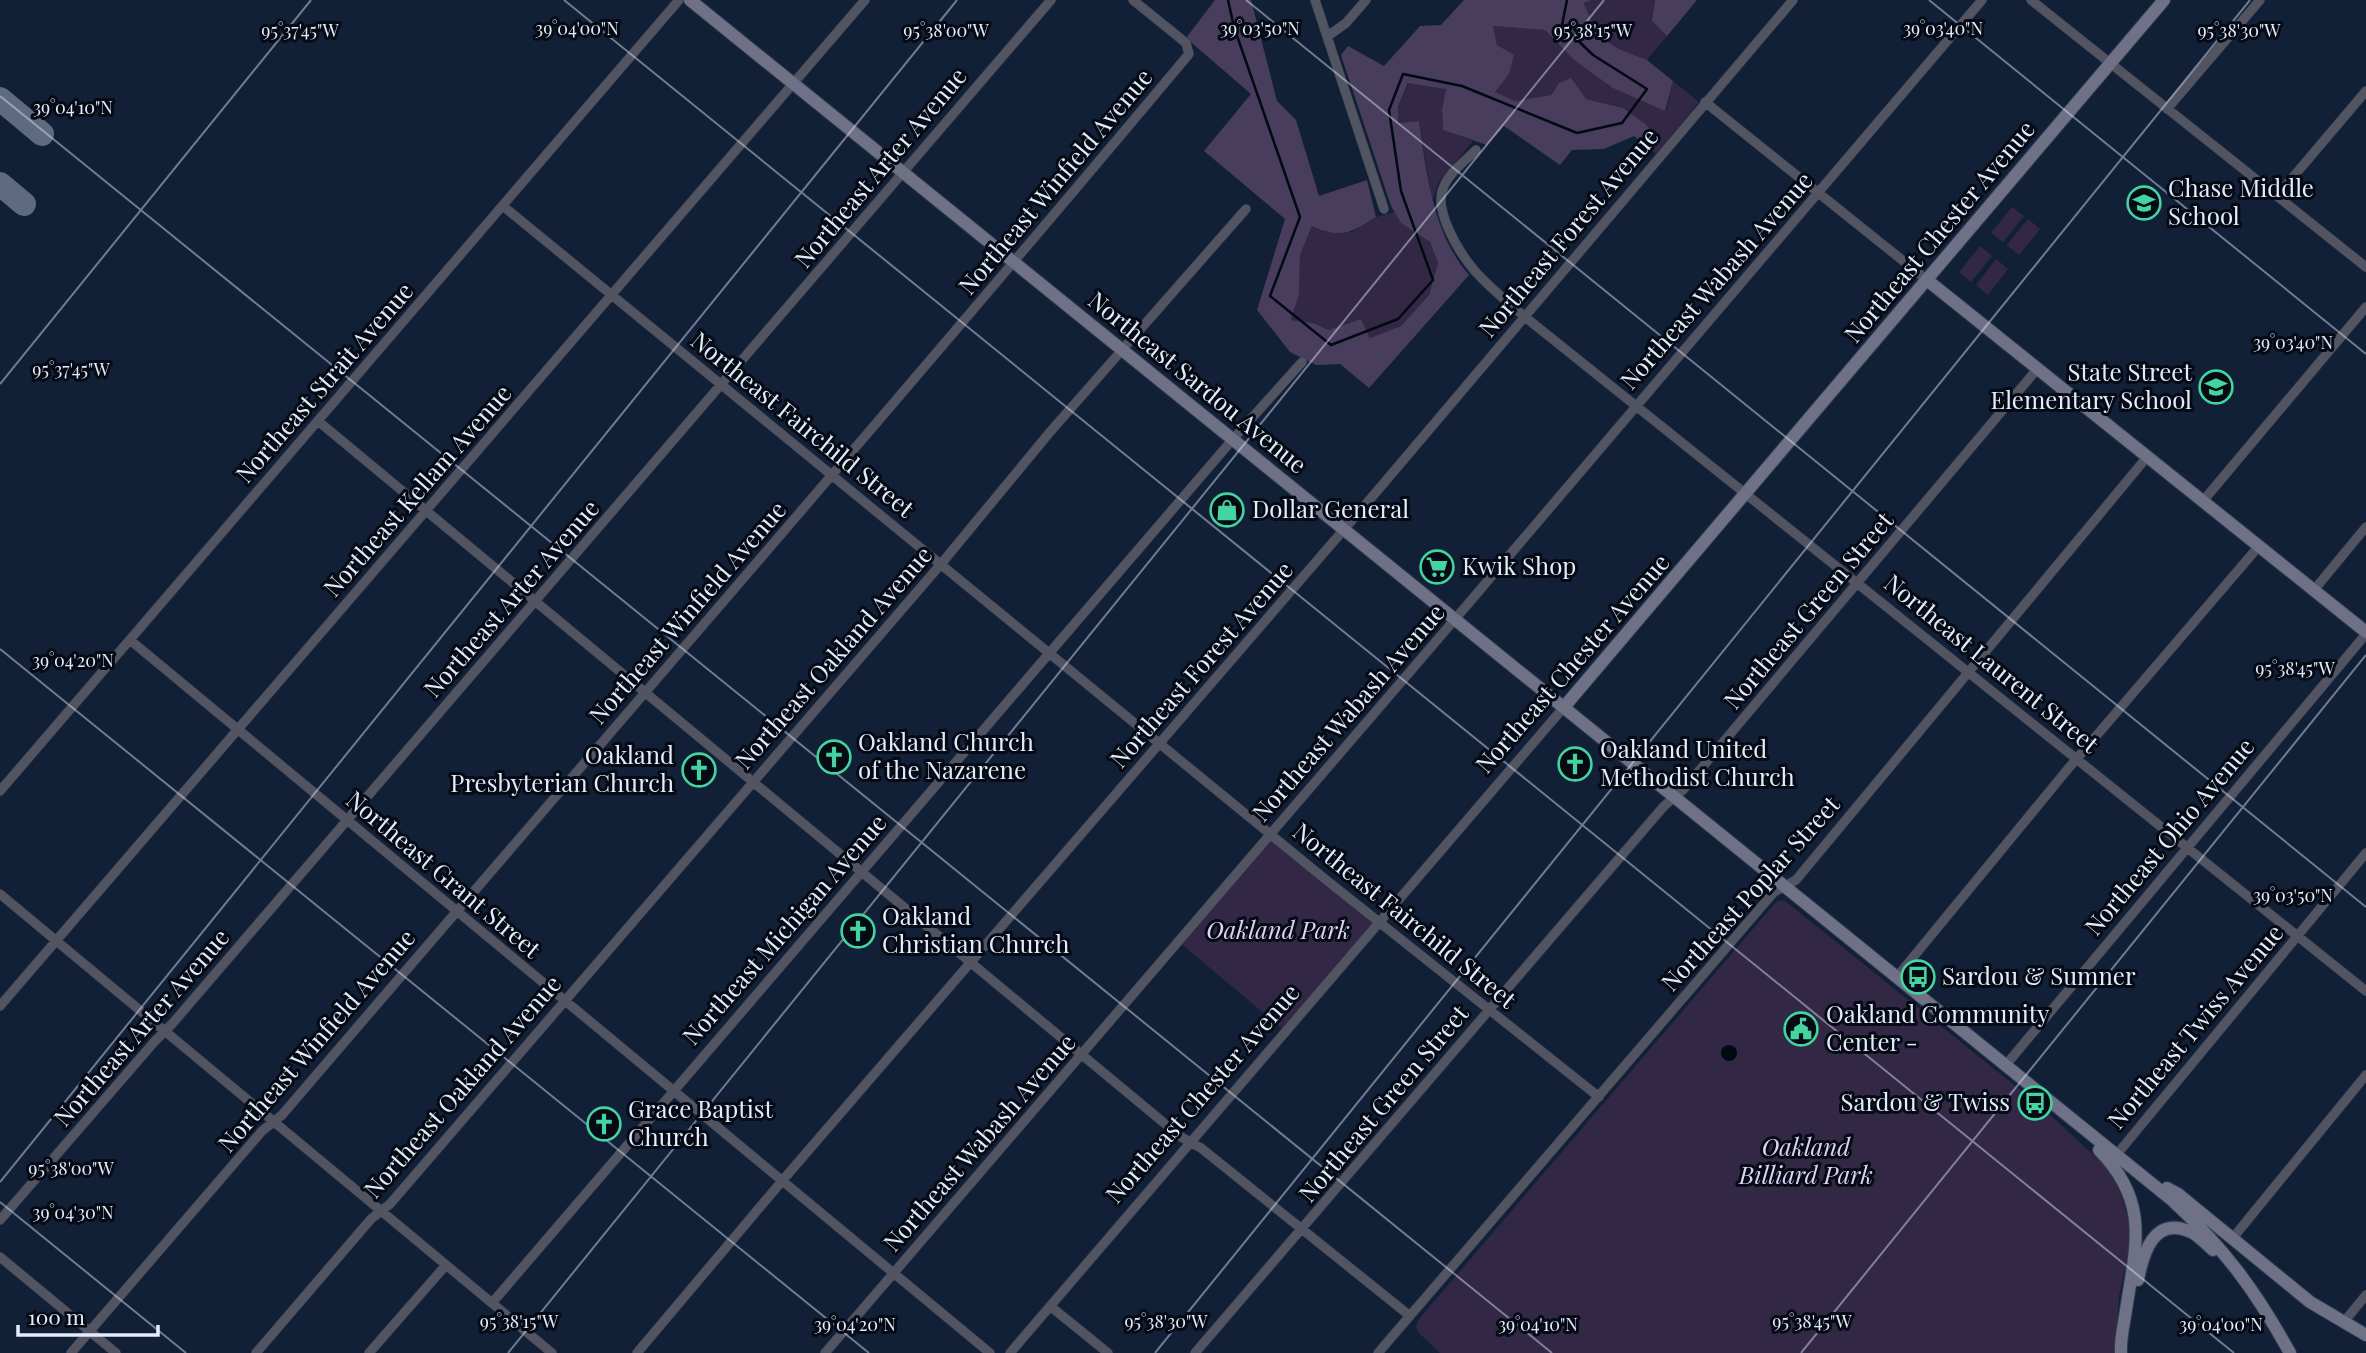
<svg xmlns="http://www.w3.org/2000/svg" width="2366" height="1353" font-family="'Playfair Display',serif">
  <style>
    .green { fill: #322846 }
    .forest { fill: #483d5d }
    .water { fill: #000a12 }
    .lines { fill: none; stroke-linecap: round; stroke-linejoin: round }
    .stream { stroke: #000a12; stroke-width: 2.5 }
    .taxiway { stroke: #5e6a7f; stroke-width: 24 }
    .street-casing { stroke: #2f3d53; stroke-width: 10 }
    .secondary-casing { stroke: #2f3d53; stroke-width: 14 }
    .street { stroke: #525461; stroke-width: 9 }
    .secondary { stroke: #6f7186; stroke-width: 12 }
    .ticks { fill: none; stroke: #e3ecfc; stroke-width: 2; stroke-opacity: 0.45 }
    .labels { text-anchor: middle; stroke-width: 6; stroke-linejoin: round; paint-order: stroke }
    .street-label { font-size: 24px; fill: #e3ecfc; stroke: #050a14 }
    .poi-label { font-size: 24px; fill: #e3ecfc; stroke: #050a14; text-anchor: start }
    .park-label { font-size: 24px; font-style: italic; fill: #ded2f7; stroke: #050a14 }
    .ticks-label { font-size: 18px; text-anchor: middle; fill: #e3ecfc; stroke: #050a14; stroke-width: 6; stroke-linejoin: round; paint-order: stroke }
  </style>
  <rect width="100%" height="100%" fill="#122037"/>
  <!-- green -->
  <path class="green" d="M1592,0H1655L1652,21L1667,36L1647,60L1619,49L1597,35L1584,3Z
    M1493,26L1545,30L1574,60L1666,111L1673,81L1699,102L1656,154L1649,148L1654,134L1623,108L1586,99L1559,83L1551,95L1515,101L1494,92L1509,74L1497,45Z
    M1409,83L1446,88L1442,109L1443,130L1473,141L1439,182L1432,201L1419,121L1398,123V106Z
    M2012,207L2024,216L2003,242L1991,233Z
    M1395,212L1401,223L1430,242L1438,263L1429,295L1401,326L1370,338L1361,319L1329,330L1313,323L1291,320L1299,294L1300,255L1313,225L1352,232L1376,217Z
    M2028,219L2040,229L2019,255L2007,245Z
    M1980,246L1992,256L1971,282L1959,272Z
    M1996,259L2008,269L1988,295L1976,285Z
    M1271,833L1379,922L1285,1031L1178,941Z
    M1784,900L2044,1109L2106,1167L2119,1188L2131,1228L2128,1255L2119,1296L2115,1353H1440L1419,1333L1416,1326L1419,1319L1776,902Z"/>
  <!-- forest -->
  <path class="forest" d="M1215,0H1251L1277,101L1296,120L1319,196L1367,180L1376,217C1351,233 1341,239 1312,226L1300,255L1299,294L1291,320L1313,323L1329,330L1361,319L1370,338L1401,326L1429,295L1438,263L1430,242L1401,223L1391,206L1341,55L1348,46L1384,66L1420,26L1441,25L1464,0H1592L1584,3L1597,35L1619,49L1647,60L1673,81L1665,111L1613,88L1574,60L1545,30L1493,26L1497,45L1514,55L1509,74L1495,92L1515,101L1551,95L1559,83L1571,78L1586,99L1623,108L1645,124L1654,134L1649,148L1634,136L1604,149L1572,150L1560,165L1504,126L1487,145L1443,130L1442,109L1446,89L1408,83L1398,106V123L1419,121C1427,174 1432,232 1469,275L1369,388L1340,364L1316,365L1290,352L1257,310L1285,219L1204,151L1251,94L1186,38Z
    M1655,0H1697L1667,36L1652,21Z"/>
  <!-- water -->
  <path class="water" d="M1721 1053a8 8 0 1 1 16 0a8 8 0 1 1-16 0Z"/>
  <g class="lines">
    <!-- stream -->
    <path class="stream" d="M1228,0L1234,27L1300,217L1270,296L1331,345L1398,319L1433,280L1401,191L1389,110L1403,74L1462,86L1577,133L1622,123L1647,89L1593,55L1562,25L1567,0"/>
    <!-- taxiway -->
    <path class="taxiway" d="M0,99L42,134
      M0,184L24,204"/>
    <defs>
      <path id="street" d="M1315,0L1384,209
        M2031,0L2366,267
        M1328,36L1346,23L1366,0
        M1705,102L1927,280
        M2167,109L2260,0
        M1476,150C1465,161 1450,172 1444,186C1438,199 1442,211 1446,223C1465,269 1488,285 1525,317L2366,991
        M2277,196L2366,91
        M503,206L1325,879L1599,1097
        M318,421L1181,1137L1201,1148L1410,1316
        M2203,501L2366,307
        M2314,590L2366,527
        M130,640L990,1353
        M0,791L679,0
        M0,894L552,1353
        M1896,978L2067,770L2259,546
        M0,1006L865,0
        M2005,1066L2366,634
        M2113,1159L2366,853
        M0,1220L155,1041L172,1024L1051,0
        M2232,1239L2366,1075
        M0,1257L116,1353
        M492,1303L1233,439L1302,362
        M1050,1306L1108,1353
        M2343,1323L2366,1295
        M71,1353L262,1131L282,1115C585,761 890,411 1189,54L1186,43L1133,0
        M256,1353L371,1219L390,1204L941,564L1050,432L1246,209
        M369,1353L446,1265
        M637,1353L782,1181L1378,490L1793,0
        M825,1353L1462,611L1982,0
        M1010,1353L1564,707
        M1195,1353L1664,806L1683,790L2038,368
        M1378,1353L1774,892L1796,880L2147,457"/>
      <path id="secondary" d="M690,0L2172,1200C2224,1248 2256,1291 2290,1353
        M1927,280L2366,632
        M1564,707L2164,0
        M2099,1150C2150,1202 2136,1245 2126,1310C2124,1324 2120,1339 2121,1353
        M2167,1188L2178,1194L2310,1302L2366,1335
        M2138,1280C2143,1253 2154,1215 2191,1232C2199,1236 2207,1245 2213,1250"/>
    </defs>
    <!-- street casing -->
    <use href="#street" class="street-casing"/>
    <!-- secondary casing -->
    <use href="#secondary" class="secondary-casing"/>
    <!-- street -->
    <use href="#street" class="street"/>
    <!-- secondary -->
    <use href="#secondary" class="secondary"/>
  </g>
  <!-- ticks -->
  <path class="ticks" d="M564,0L2234,1353M1246,0L2366,907M1929,0L2366,354M0,96L1552,1353M0,384L311,0M0,649L869,1353M0,1182L957,0M0,1202L186,1353M508,1353L1604,0M1155,1353L2250,0M1801,1353L2366,655"/>
  <!-- icons -->
  <defs>
    <symbol id="school-ring" viewBox="-11 -11 22 22"><circle r="9.5" fill="#050a14" stroke="#43d4a0" stroke-width="1.5"/><path d="M0-5L7-2L0 1L-7-2ZM-4 1L0 2.5L4 1V4Q0 6-4 4Z" fill="#43d4a0"/></symbol>
    <symbol id="shop-ring" viewBox="-11 -11 22 22"><circle r="9.5" fill="#050a14" stroke="#43d4a0" stroke-width="1.5"/><path d="M-5-2.5h2.3a2.7 3.5 0 0 1 5.4 0H5L5.5 6h-11ZM-1.5-2.5h3a1.5 2.3 0 0 0-3 0Z" fill="#43d4a0"/></symbol>
    <symbol id="supermarket-ring" viewBox="-11 -11 22 22"><circle r="9.5" fill="#050a14" stroke="#43d4a0" stroke-width="1.5"/><path d="M-6-5.5h2.5l.6 2H6L4.5 2H-2.5L-4.4-4H-6ZM-1.5 3.2a1.3 1.3 0 1 0 .1 0ZM3 3.2a1.3 1.3 0 1 0 .1 0Z" fill="#43d4a0"/></symbol>
    <symbol id="church-ring" viewBox="-11 -11 22 22"><circle r="9.5" fill="#050a14" stroke="#43d4a0" stroke-width="1.5"/><path d="M-1.2-6h2.4v3.5h3.3v2.4h-3.3V6h-2.4V-.1h-3.3v-2.4h3.3Z" fill="#43d4a0"/></symbol>
    <symbol id="bus-ring" viewBox="-11 -11 22 22"><circle r="9.5" fill="#050a14" stroke="#43d4a0" stroke-width="1.5"/><path d="M-5-6H5V4H4V6H2V4H-2V6H-4V4H-5ZM-3.5-4V0h7V-4ZM-3.5 1.2v1.5H-2V1.2ZM2 1.2v1.5H3.5V1.2Z" fill="#43d4a0"/></symbol>
    <symbol id="civic-ring" viewBox="-11 -11 22 22"><circle r="9.5" fill="#050a14" stroke="#43d4a0" stroke-width="1.5"/><path d="M-.6-6.5H3V-4.5H.6V-3L4-1V1h2V6H-6V1h2V-1L-.6-3ZM-1.2 2.5V6h2.4V2.5Z" fill="#43d4a0"/></symbol>
  </defs>
  <g fill-rule="evenodd">
    <use href="#school-ring" x="2125" y="184" width="38" height="38"/>
    <use href="#school-ring" x="2197" y="368" width="38" height="38"/>
    <use href="#shop-ring" x="1208" y="491" width="38" height="38"/>
    <use href="#supermarket-ring" x="1418" y="548" width="38" height="38"/>
    <use href="#church-ring" x="815" y="738" width="38" height="38"/>
    <use href="#church-ring" x="1556" y="745" width="38" height="38"/>
    <use href="#church-ring" x="680" y="751" width="38" height="38"/>
    <use href="#church-ring" x="839" y="912" width="38" height="38"/>
    <use href="#bus-ring" x="1899" y="958" width="38" height="38"/>
    <use href="#civic-ring" x="1782" y="1010" width="38" height="38"/>
    <use href="#bus-ring" x="2016" y="1084" width="38" height="38"/>
    <use href="#church-ring" x="585" y="1105" width="38" height="38"/>
  </g>
  <g class="labels">
    <!-- street labels -->
    <g class="street-label">
      <text transform="translate(881 168) rotate(-50)" y="8">Northeast Arter Avenue</text>
      <text transform="translate(1056 182) rotate(-50)" y="8">Northeast Winfield Avenue</text>
      <text transform="translate(1940 232) rotate(-50)" y="8">Northeast Chester Avenue</text>
      <text transform="translate(1569 233) rotate(-50)" y="8">Northeast Forest Avenue</text>
      <text transform="translate(1717 281) rotate(-49)" y="8">Northeast Wabash Avenue</text>
      <text transform="translate(325 383) rotate(-49)" y="8">Northeast Strait Avenue</text>
      <text transform="translate(1197 383) rotate(39)" y="8">Northeast Sardou Avenue</text>
      <text transform="translate(802 425) rotate(39)" y="8">Northeast Fairchild Street</text>
      <text transform="translate(418 491) rotate(-49)" y="8">Northeast Kellam Avenue</text>
      <text transform="translate(512 599) rotate(-49)" y="8">Northeast Arter Avenue</text>
      <text transform="translate(1809 611) rotate(-50)" y="8">Northeast Green Street</text>
      <text transform="translate(688 613) rotate(-49)" y="8">Northeast Winfield Avenue</text>
      <text transform="translate(834 658) rotate(-49)" y="8">Northeast Oakland Avenue</text>
      <text transform="translate(1573 664) rotate(-49)" y="8">Northeast Chester Avenue</text>
      <text transform="translate(1991 664) rotate(39)" y="8">Northeast Laurent Street</text>
      <text transform="translate(1202 665) rotate(-49)" y="8">Northeast Forest Avenue</text>
      <text transform="translate(1349 713) rotate(-49)" y="8">Northeast Wabash Avenue</text>
      <text transform="translate(2170 837) rotate(-50)" y="8">Northeast Ohio Avenue</text>
      <text transform="translate(443 875) rotate(40)" y="8">Northeast Grant Street</text>
      <text transform="translate(1751 894) rotate(-48)" y="8">Northeast Poplar Street</text>
      <text transform="translate(1404 916) rotate(39)" y="8">Northeast Fairchild Street</text>
      <text transform="translate(785 930) rotate(-49)" y="8">Northeast Michigan Avenue</text>
      <text transform="translate(2196 1027) rotate(-50)" y="8">Northeast Twiss Avenue</text>
      <text transform="translate(142 1028) rotate(-49)" y="8">Northeast Arter Avenue</text>
      <text transform="translate(317 1041) rotate(-49)" y="8">Northeast Winfield Avenue</text>
      <text transform="translate(463 1087) rotate(-49)" y="8">Northeast Oakland Avenue</text>
      <text transform="translate(1203 1094) rotate(-49)" y="8">Northeast Chester Avenue</text>
      <text transform="translate(1384 1104) rotate(-50)" y="8">Northeast Green Street</text>
      <text transform="translate(980 1143) rotate(-49)" y="8">Northeast Wabash Avenue</text>
    </g>
    <!-- poi labels -->
    <g class="poi-label">
      <text x="2168" y="197">Chase Middle<tspan x="2168" dy="28">School</tspan></text>
      <text x="2192" y="381" text-anchor="end">State Street<tspan x="2192" dy="28">Elementary School</tspan></text>
      <text x="1252" y="518">Dollar General</text>
      <text x="1462" y="575">Kwik Shop</text>
      <text x="858" y="751">Oakland Church<tspan x="858" dy="28">of the Nazarene</tspan></text>
      <text x="1600" y="758">Oakland United<tspan x="1600" dy="28">Methodist Church</tspan></text>
      <text x="674" y="764" text-anchor="end">Oakland<tspan x="674" dy="28">Presbyterian Church</tspan></text>
      <text x="882" y="925">Oakland<tspan x="882" dy="28">Christian Church</tspan></text>
      <text x="1942" y="985">Sardou &amp; Sumner</text>
      <text x="1826" y="1023">Oakland Community<tspan x="1826" dy="28">Center -</tspan></text>
      <text x="2010" y="1111" text-anchor="end">Sardou &amp; Twiss</text>
      <text x="628" y="1118">Grace Baptist<tspan x="628" dy="28">Church</tspan></text>
    </g>
    <!-- park labels -->
    <g class="park-label">
      <text x="1278" y="939">Oakland Park</text>
      <text x="1806" y="1156">Oakland<tspan x="1806" dy="28">Billiard Park</tspan></text>
    </g>
  </g>
  <g class="ticks-label">
    <text x="1943" y="35">39°03'40"N</text>
    <text x="577" y="35">39°04'00"N</text>
    <text x="1260" y="35">39°03'50"N</text>
    <text x="300" y="37">95°37'45"W</text>
    <text x="946" y="37">95°38'00"W</text>
    <text x="1593" y="37">95°38'15"W</text>
    <text x="2239" y="37">95°38'30"W</text>
    <text x="73" y="114">39°04'10"N</text>
    <text x="2293" y="349">39°03'40"N</text>
    <text x="71" y="376">95°37'45"W</text>
    <text x="73" y="667">39°04'20"N</text>
    <text x="2295" y="675">95°38'45"W</text>
    <text x="2293" y="902">39°03'50"N</text>
    <text x="71" y="1175">95°38'00"W</text>
    <text x="73" y="1219">39°04'30"N</text>
    <text x="519" y="1328">95°38'15"W</text>
    <text x="1166" y="1328">95°38'30"W</text>
    <text x="1812" y="1328">95°38'45"W</text>
    <text x="855" y="1331">39°04'20"N</text>
    <text x="1538" y="1331">39°04'10"N</text>
    <text x="2221" y="1331">39°04'00"N</text>
  </g>
  <!-- scale -->
  <path d="M18 1325v10h140v-10" fill="none" stroke="#e3ecfc" stroke-width="3.5"/>
  <text x="28" y="1325" font-size="21" fill="#e3ecfc" stroke="#050a14" stroke-width="5" paint-order="stroke">100 m</text>
</svg>
